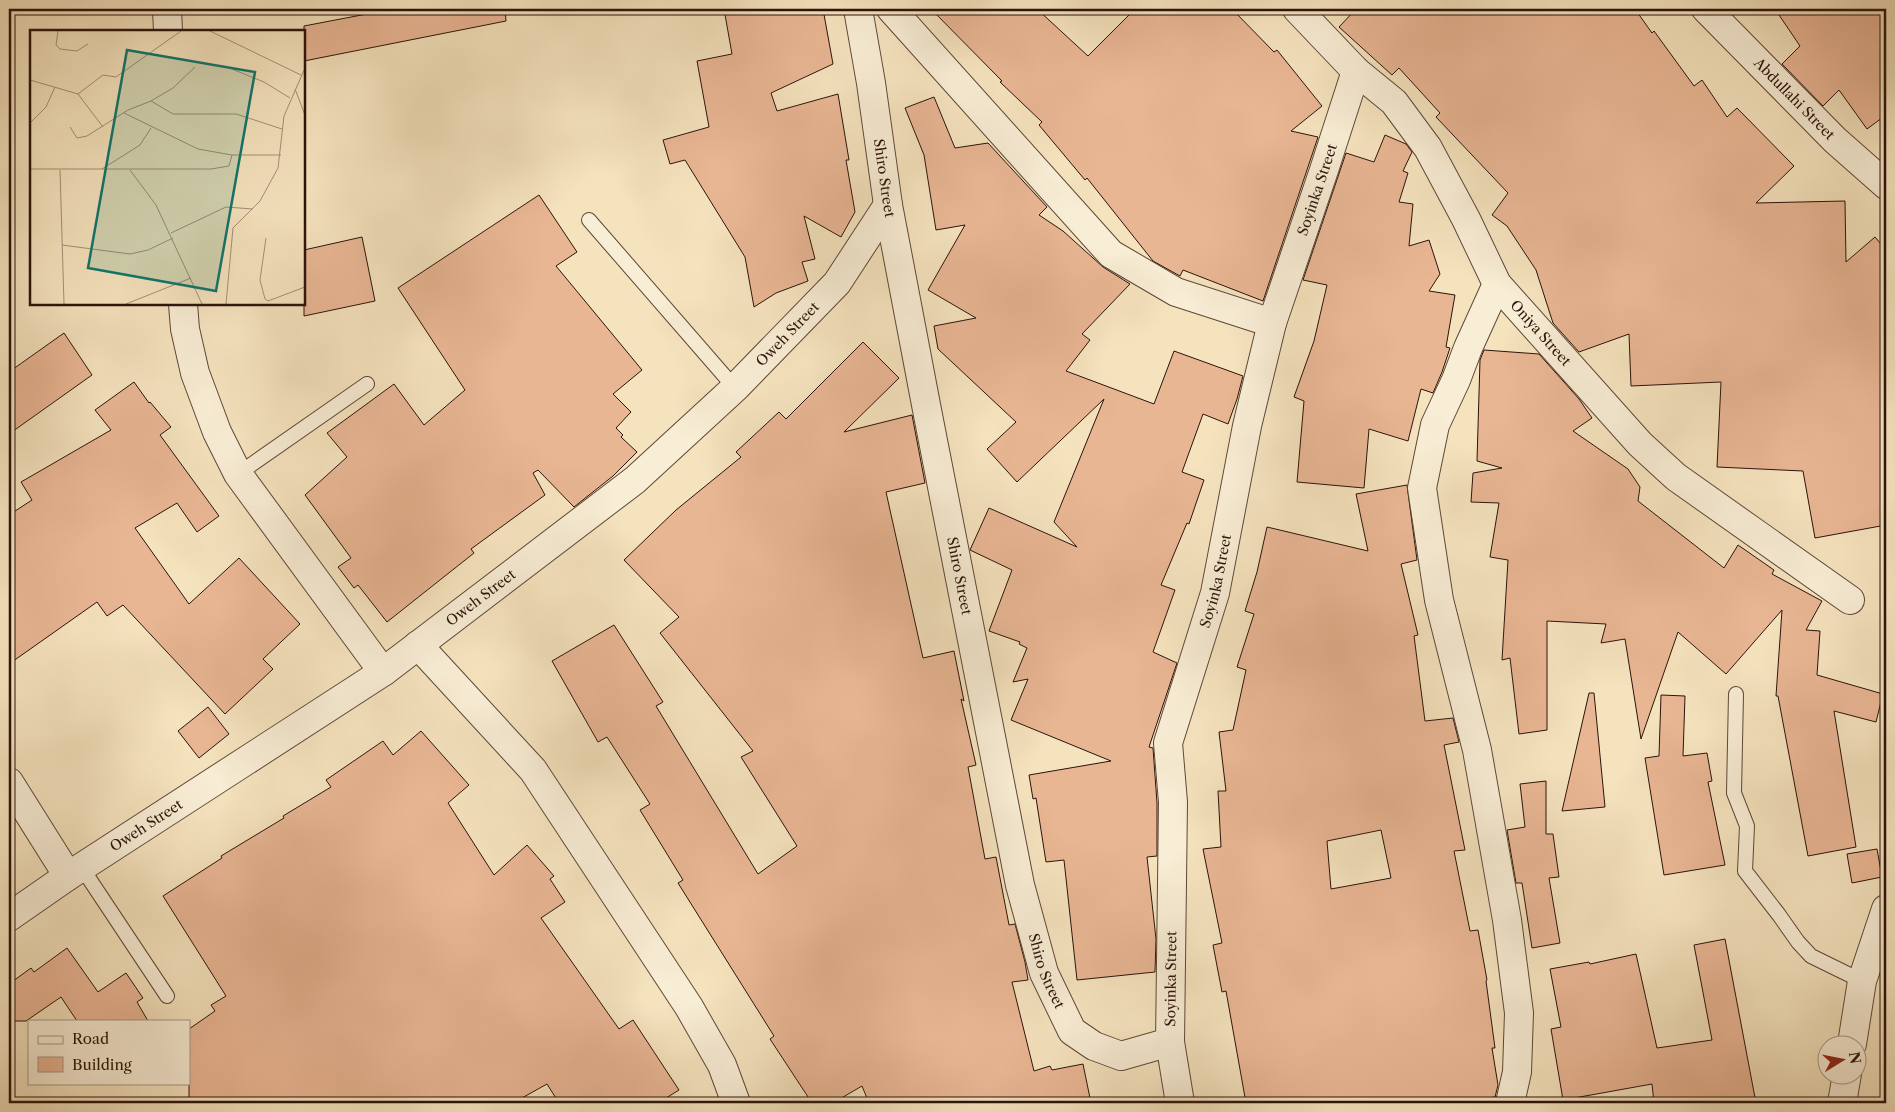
<svg xmlns="http://www.w3.org/2000/svg" width="1895" height="1112" font-family="'Libre Caslon Text',serif">
  <style>
    .building { fill: #e9b694; stroke: #2b130b; fill-rule: evenodd }
    .lines { fill: none; stroke-linecap: round; stroke-linejoin: round }
    .lane-casing { stroke: #5e4738; stroke-width: 16 }
    .street-casing { stroke: #5e4738; stroke-width: 30 }
    .lane { stroke: #f8edd5; stroke-width: 14 }
    .street { stroke: #f8edd5; stroke-width: 28 }
    .labels { text-anchor: middle; stroke-width: 4.5; stroke-linejoin: round; paint-order: stroke }
    .street-label { font-size: 14px; fill: #2b130b; stroke: #f8edd5 }
    .inset-road { fill: none; stroke: #a49076; stroke-width: 1 }
    .view { fill: #0f766e; fill-opacity: 0.15; stroke: #0f766e; stroke-width: 2.5 }
    .inset-edge { fill: none; stroke: #2b130b; stroke-width: 2.5 }
  </style>
  <rect width="100%" height="100%" fill="#f5e3be"/>
  <filter id="stains"><feTurbulence type="fractalNoise" baseFrequency=".004" numOctaves="4"/><feColorMatrix values="0 0 0 0 .2 0 0 0 0 .09 0 0 0 0 .02 0 0 0 .5 -.17"/></filter>
  <radialGradient id="worn" r=".72"><stop offset=".6" stop-color="#630" stop-opacity="0"/><stop offset="1" stop-color="#630" stop-opacity=".3"/></radialGradient>
  <!-- building -->
  <path class="building" d="M393,9H505L506,21L304,61V26Z
    M724,9H823L833,64L771,93L777,111L838,94L849,160H846L855,212L841,237L804,216L815,259L802,262L808,281L776,293L754,307L745,257L685,160L670,164L663,140L709,127L697,61L732,54Z
    M931,9H1037L1088,56L1135,9H1232L1274,52L1277,50L1322,106L1291,131L1318,137L1263,301L1183,270L1180,276L1153,261L1087,178L1085,180L1039,125L1042,122L1000,82L1002,81Z
    M1356,9H1635L1652,33L1654,31L1694,86L1702,80L1727,117L1737,108L1794,166L1756,203L1845,201L1846,262L1875,237L1886,250V525L1815,538L1803,471L1717,467L1721,382L1631,386L1629,334L1579,352L1553,323L1536,270L1507,226L1492,215L1508,193L1436,117L1440,113L1399,68L1392,75L1339,27Z
    M1775,9H1879L1886,17V115L1867,129L1839,90L1823,106L1782,64L1800,46Z
    M934,97L955,148L988,143L1047,207L1039,215L1063,231L1103,267L1130,284L1082,334L1090,340L1066,371L1154,404L1174,351L1243,376L1237,399L1228,424L1203,414L1182,472L1204,480L1189,524L1187,523L1161,585L1175,590L1153,652L1177,663L1149,747L1153,748L1157,803V856L1147,857L1156,939L1155,972L1077,980L1064,860L1046,862L1036,798L1033,799L1029,775L1111,761L1011,720L1028,679L1013,682L1027,648L1019,644L1020,642L989,631L1012,570L970,550L989,508L1077,547L1054,522L1104,399L1017,482L987,449L1016,422L938,349L934,326L976,318L928,290L965,225L936,230L924,155L905,108Z
    M1385,135L1406,144L1412,152L1403,171L1408,173L1399,202L1413,204L1409,246L1429,240L1440,274L1429,291L1455,295L1446,347L1450,348L1442,372L1433,393L1421,389L1408,441L1369,429L1364,488L1297,482L1304,401L1294,397L1314,341L1327,285L1303,280L1346,153L1374,162Z
    M539,195L577,252L556,266L642,370L613,394L631,412L616,428L623,435L621,437L637,452L613,476L574,507L538,470L533,473L545,495L471,549L474,553L387,622L358,585L354,588L338,567L351,558L305,495L347,457L327,433L394,384L424,425L465,390L398,288Z
    M362,237L375,301L304,316V250Z
    M64,333L92,375L9,434V372Z
    M863,342L899,378L844,432L912,415L925,483L886,492L923,658L954,651L964,701L961,699L976,765L968,767L985,859L996,857L1009,925L1015,924L1025,962L1028,980L1012,982L1034,1071L1050,1066L1052,1070L1083,1064L1091,1103H869L862,1086L833,1103H812L770,1039L774,1036L678,883L683,880L640,810L650,804L607,737L598,742L552,661L614,625L663,702L656,706L758,874L797,846L741,757L753,751L660,633L679,617L624,560L676,510L741,457L736,452L779,412L786,419Z
    M1484,350L1539,354L1579,399L1592,418L1573,431L1628,469L1640,487L1638,501L1724,568L1738,545L1774,570L1772,574L1822,601L1806,630L1820,631L1817,675L1883,694L1876,722L1834,711L1856,847L1808,856L1778,696H1776L1782,610L1726,674L1678,632L1641,739L1625,639L1601,643L1606,624L1547,621V730L1519,734L1510,658L1502,660L1508,560L1490,557L1499,503L1471,502L1473,473L1502,468L1477,461L1480,360Z
    M134,382L149,403L150,402L171,427L160,435L219,516L197,532L177,503L135,528L189,604L239,558L300,624L263,659L273,669L225,714L123,605L107,616L97,602L9,664V515L32,500L21,482L111,430L95,410Z
    M1407,485L1417,560L1401,564L1418,635L1414,636L1425,721L1453,718L1459,742L1444,745L1465,850L1454,851L1470,931L1478,930L1487,980L1486,981L1495,1048H1492L1498,1085L1495,1097L1456,1103H1246L1226,991L1222,992L1213,945L1222,943L1203,849L1221,847L1218,791H1226L1219,732L1233,730L1246,670L1237,667L1254,614L1245,611L1257,572L1267,527L1368,551L1356,494ZM1381,830L1391,878L1331,889L1327,841Z
    M1589,693H1594L1605,807L1562,811Z
    M1661,695L1685,696L1683,756L1707,753L1712,781L1708,782L1725,865L1664,875L1645,758L1659,756Z
    M208,707L229,734L199,758L178,731Z
    M421,731L469,785L448,803L494,875L527,845L554,876L550,879L565,902L541,918L619,1029L633,1020L679,1090L658,1103H559L547,1084L513,1103H189V1029L215,1011L211,1005L226,996L163,896L222,858L221,856L284,818L283,816L331,787L326,780L383,741L393,755Z
    M1546,781V834H1553L1559,877L1549,878L1560,943L1532,948L1522,883H1516L1507,830L1525,827L1520,784Z
    M1877,849L1882,877L1852,883L1847,854Z
    M1725,939L1756,1103H1654L1652,1084L1563,1100L1551,1029L1561,1027L1550,969L1589,962L1590,964L1636,954L1657,1048L1712,1040L1694,945Z
    M67,948L98,992L126,973L143,998L137,1002L148,1021H77L61,997L26,1021H9V984L31,968L34,972Z"/>
  <g class="lines">
    <defs>
      <path id="lane" d="M589,220L735,388
        M238,474L367,384
        M1736,694L1734,793L1747,826L1745,871L1779,915L1798,942L1811,956L1862,981
        M82,868L167,996"/>
      <g id="street">
        <path d="M167,9L168,31"/>
        <path id="s1" d="M858,9L871,83L888,205L927,410L1020,885L1044,973L1072,1031L1094,1046L1121,1056L1170,1042"/>
        <path d="M891,9L1111,254L1176,292L1272,323"/>
        <path id="s2" d="M1297,9L1356,71L1394,102L1428,148L1466,219L1497,284L1640,444L1676,477L1850,600"/>
        <path id="s3" d="M1706,9L1835,140L1886,185"/>
        <path d="M1497,284L1468,348L1456,380L1435,425L1422,488L1439,600L1477,750L1507,920L1519,1013L1517,1072L1510,1103"/>
        <path d="M183,304L185,329L195,373L217,432L238,474L383,672"/>
        <path d="M418,645L533,770L689,1007L722,1065L736,1103"/>
        <path d="M9,782L68,876"/>
        <path id="s4" d="M9,917L68,876L383,672L635,480L735,388L837,283L888,205"/>
        <path d="M1852,1044L1862,981L1886,909"/>
        <path id="s5" d="M1180,1103L1170,1042L1173,802L1168,743L1215,593L1247,426L1272,323L1324,170L1356,71"/>
        <path d="M1842,1103L1847,1074"/>
      </g>
    </defs>
    <!-- lane casing -->
    <use href="#lane" class="lane-casing"/>
    <!-- street casing -->
    <use href="#street" class="street-casing"/>
    <!-- lane -->
    <use href="#lane" class="lane"/>
    <!-- street -->
    <use href="#street" class="street"/>
  </g>
  <g class="labels">
    <!-- street labels -->
    <g class="street-label">
      <text dy="5" stroke="none"><textPath href="#s3" startOffset="126">Abdullahi Street</textPath></text>
      <text dy="5" stroke="none"><textPath href="#s1" startOffset="171">Shiro Street</textPath></text>
      <text dy="5" stroke="none"><textPath href="#s5" startOffset="935">Soyinka Street</textPath></text>
      <text dy="5" stroke="none"><textPath href="#s4" startOffset="975">Oweh Street</textPath></text>
      <text dy="5" stroke="none"><textPath href="#s2" startOffset="410">Oniya Street</textPath></text>
      <text dy="5" stroke="none"><textPath href="#s1" startOffset="576">Shiro Street</textPath></text>
      <text dy="5" stroke="none"><textPath href="#s5" startOffset="530">Soyinka Street</textPath></text>
      <text dy="5" stroke="none"><textPath href="#s4" startOffset="570">Oweh Street</textPath></text>
      <text dy="5" stroke="none"><textPath href="#s4" startOffset="165">Oweh Street</textPath></text>
      <text dy="5" stroke="none"><textPath href="#s1" startOffset="981">Shiro Street</textPath></text>
      <text dy="5" stroke="none"><textPath href="#s5" startOffset="125">Soyinka Street</textPath></text>
    </g>
  </g>
  <!-- overview -->
  <g transform="translate(30 30)">
    <rect width="275" height="275" fill="#f5e3be"/>
    <path class="inset-road" d="M28,1L26,15L30,19L47,21L58,14M180,1L271,45M197,37L234,52L260,68M0,50L48,64L73,97M265,59L275,85M48,64L73,45L86,47L151,1M121,71L143,84H206L252,99M94,83L168,119L202,125H251M0,93L16,77L25,57M40,97L47,108L57,106L98,80L121,71L143,58L165,37M0,139H181L199,136L202,125M72,139L110,115L121,98M30,140L34,274M100,140L126,175L172,274M141,203L196,177L223,179M236,208L230,250L235,269L238,271L275,257M32,215L100,224L118,220L143,208M96,274L161,248M196,274L203,198L230,171L248,138L254,86L275,38"/>
    <path class="view" d="M97,20L225,42L186,261L58,238Z"/>
    <rect width="275" height="275" class="inset-edge"/>
  </g>
  <!-- margin -->
  <rect width="1895" height="1112" fill="none" stroke="#f5e3be" stroke-width="30"/>
  <rect x="10" y="10" width="1875" height="1092" fill="none" stroke="#2b130b" stroke-width="2.5"/>
  <rect x="15" y="15" width="1865" height="1082" fill="none" stroke="#2b130b"/>
  <!-- legend -->
  <rect x="28" y="1020" width="162" height="65" fill="#f8edd5" stroke="#a69684"/>
  <rect x="38" y="1036" width="25" height="8" fill="#f8edd5" stroke="#a69684"/>
  <text x="72" y="1044" font-size="15" fill="#2b130b">Road</text>
  <rect x="38" y="1057" width="25" height="15" fill="#e9b694" stroke="#a69684"/>
  <text x="72" y="1070" font-size="15" fill="#2b130b">Building</text>
  <!-- north arrow -->
  <g transform="translate(1842 1060) rotate(80)"><circle r="24" fill="#f8edd5" stroke="#a69684"/>
  <path d="M0-4L9 19L0 12L-9 19Z" fill="#8f2418"/>
  <text y="-8" font-size="14" font-weight="bold" text-anchor="middle" fill="#2b130b">N</text>
  </g>
  <rect width="100%" height="100%" filter="url(#stains)"/>
  <rect width="100%" height="100%" fill="url(#worn)"/>
</svg>
